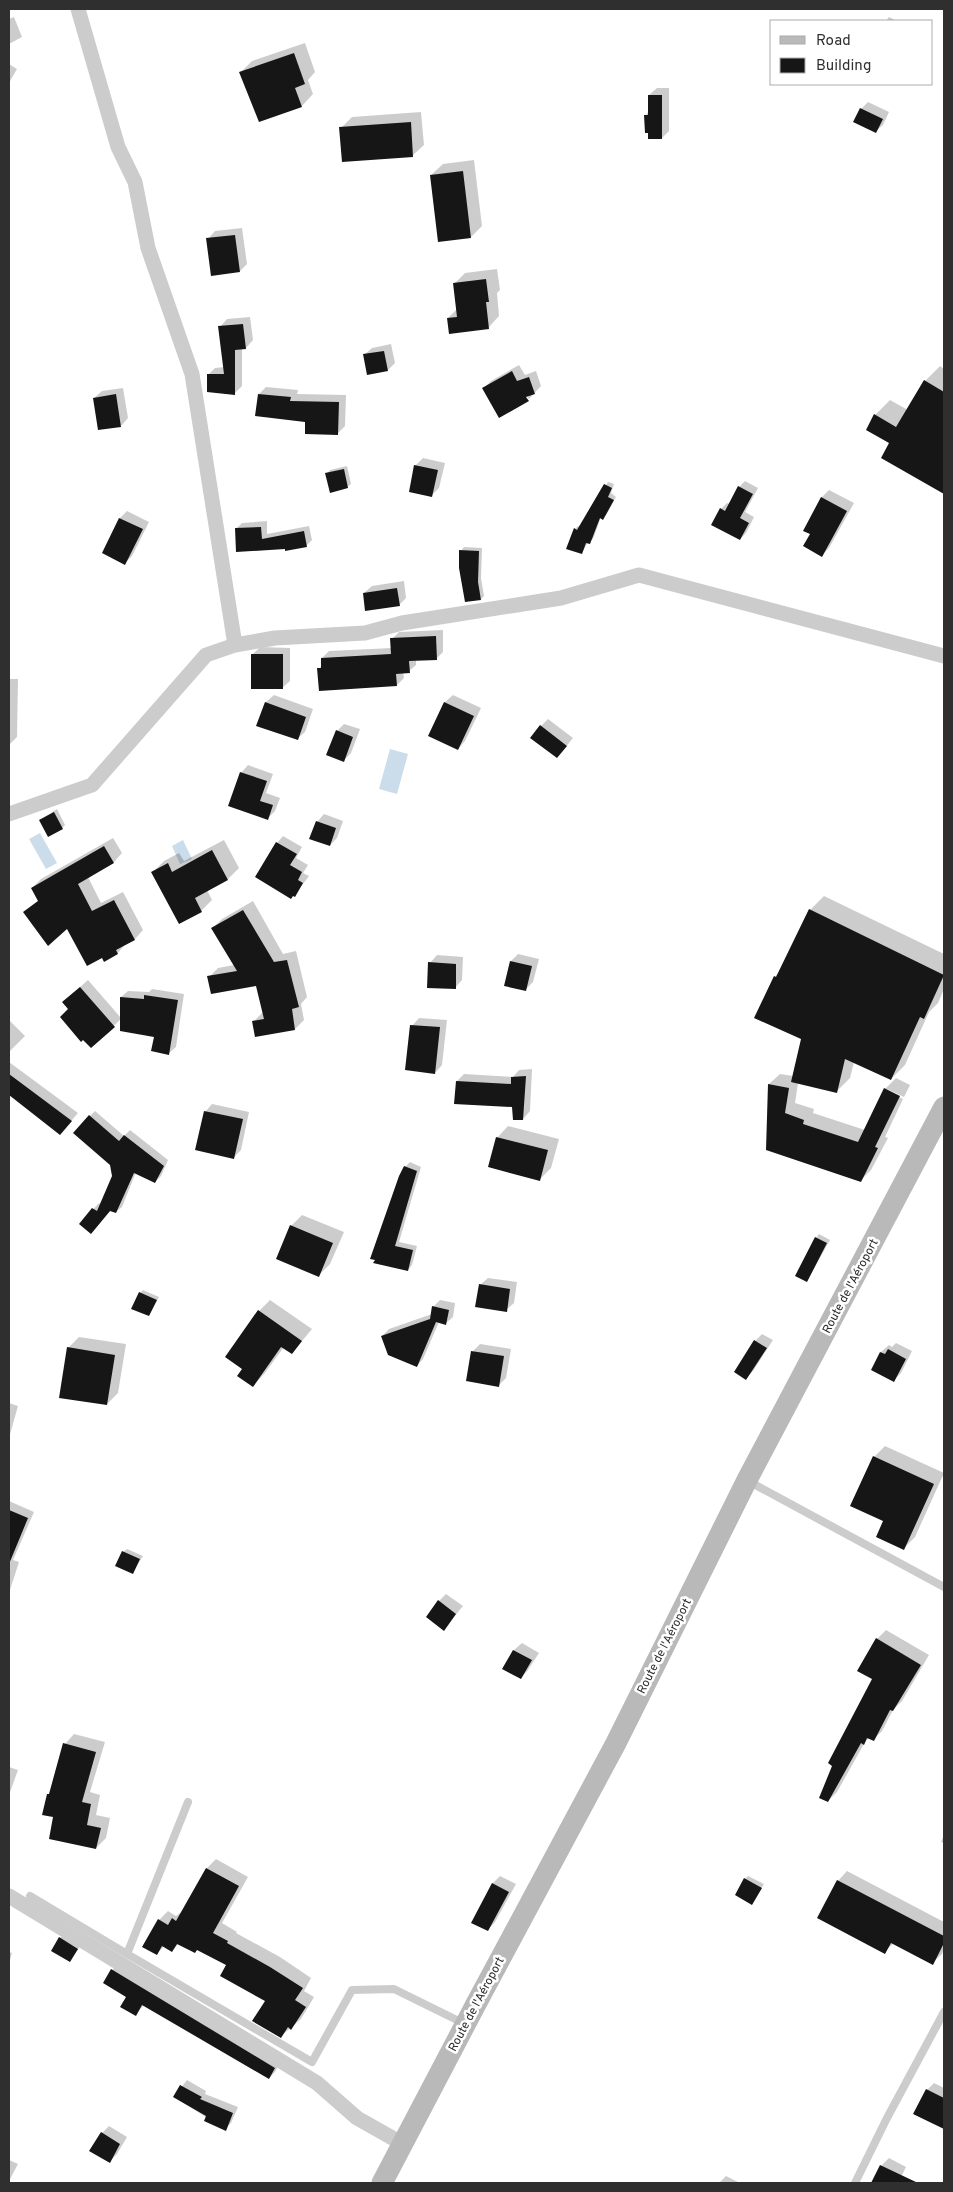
<svg xmlns="http://www.w3.org/2000/svg" width="953" height="2192" font-family="Overpass,sans-serif">
  <style>
    .water { fill: #cbddea }
    .shadow { fill: #0003 }
    .building { fill: #161616 }
    .lines { fill: none; stroke-linecap: round; stroke-linejoin: round }
    .lane { stroke: #ccc; stroke-width: 8 }
    .street { stroke: #ccc; stroke-width: 15 }
    .secondary { stroke: #b9b9b9; stroke-width: 21 }
    .labels { text-anchor: middle; stroke-width: 5; stroke-linejoin: round; paint-order: stroke }
    .street-label { font-size: 12px; fill: #2f2f2f; stroke: #fff }
  </style>
  <rect width="100%" height="100%" fill="#fff"/>
  <!-- water -->
  <path class="water" d="M390,749L408,754L397,794L379,789Z
    M40,833L57,863L46,869L29,839Z
    M183,840L192,859L180,864L172,846Z"/>
  <!-- shadow -->
  <path class="shadow" d="M14,17L22,37L9,44V19Z
    M889,17L897,21H886Z
    M305,43L315,72L308,80L313,94L302,106L259,121L241,72L252,61Z
    M9,64L17,69L9,83Z
    M657,88H669V131L662,138L646,115L649,111V95Z
    M868,102L889,112L883,125L875,132L861,109Z
    M421,112L424,145L412,156L341,128L352,117Z
    M474,160L482,226L471,237L431,175L443,164Z
    M242,228L247,264L240,271L208,239L215,231Z
    M497,269L500,290L497,293L499,316L488,328L448,318L457,309L454,284L465,273Z
    M250,317L253,340L246,348H242V386L235,393L208,375L215,368L225,367L220,327L227,319Z
    M391,344L395,363L388,370L364,355L372,348Z
    M519,365L525,375L536,371L541,386L529,399L524,391L526,400H528L499,416L484,388L491,381Z
    M940,366L944,369V493L883,458L891,443L875,415L890,400L908,410L925,381Z
    M266,387L298,390L297,394L346,395L345,426L338,433L259,394Z
    M123,388L128,418L121,426L94,398L102,391Z
    M423,458L445,463L439,488L432,495L415,466Z
    M347,466L351,484L347,487L327,474L330,470Z
    M745,481L758,488L745,512L754,517L746,533L740,539L721,509L727,503L730,504L739,487Z
    M608,482L614,484L611,493L616,497L606,515L601,517L593,539L588,542L582,553L575,529L578,526L580,527Z
    M829,490L854,503L829,548L822,555L811,534L804,530L822,497Z
    M127,511L149,522L132,556L125,563L120,518Z
    M267,521V534L309,526L312,540L306,546L238,550L236,529L242,523Z
    M464,547L482,548L481,578L484,596L481,599L461,551Z
    M404,581L406,598L399,605L364,593L372,586Z
    M443,630V652L436,659L416,660V665L409,671L403,672L404,678L397,685L319,669L322,665V658L329,651L392,648V639L399,632Z
    M260,647L290,648V681L282,688L252,655Z
    M9,679H18L17,737L10,744Z
    M274,695L313,709L305,732L297,739L258,725L266,702Z
    M453,695L481,708L465,741L458,749L430,736L445,702Z
    M548,719L573,738L564,749L541,726Z
    M344,724L360,729L351,753L344,760L337,731Z
    M248,765L273,774L266,793L280,798L275,811L268,818L241,773Z
    M57,809L65,825L62,828L40,820Z
    M324,814L343,821L337,838L330,845L317,822Z
    M283,836L302,847L296,858L308,865L303,873L309,876L294,896L277,843Z
    M113,838L122,853L114,862L88,877L101,903L123,892L143,930L135,939L126,943L118,953L67,927L25,912L39,900L32,888L41,879Z
    M224,840L239,868L228,879L207,890L212,900L201,911L152,873L164,861L179,853L184,861Z
    M824,896L944,954V989L938,1003L929,1012L905,1065L891,1079L854,1062L850,1078L836,1092L798,1083L795,1103L814,1109L813,1113L865,1130L885,1089L896,1078L910,1085L904,1097L887,1089V1091L903,1099L885,1137L888,1138L871,1170L860,1181L767,1149L769,1084L780,1074L793,1076L802,1038L775,977L781,970L810,910Z
    M253,901L283,954L296,951L307,997L301,1004L304,1020L295,1029L254,1021L263,1012L257,985L209,977L218,968L234,965L213,928L222,919Z
    M518,954L539,959L533,982L526,989L511,961Z
    M437,955L463,957L462,980L455,988L430,963Z
    M88,980L121,1018V997L128,991L149,992L152,989L184,994L176,1047L169,1053L156,1036L121,1019L91,1047L70,1009L71,995Z
    M419,1018L447,1020L442,1065L435,1073L412,1026Z
    M9,1020L25,1036L9,1052Z
    M9,1062L78,1113L60,1134L9,1094Z
    M532,1069L530,1111L523,1119L514,1106L457,1081L464,1074L513,1077L519,1070Z
    M212,1104L249,1112L241,1150L234,1157L205,1112Z
    M95,1111L124,1136L130,1130L168,1160L161,1176L155,1182L136,1172L122,1207L116,1212L111,1210L91,1233L80,1224L99,1203L101,1205L113,1176L111,1164L90,1116Z
    M508,1126L559,1139L551,1168L540,1179L497,1138Z
    M410,1162L421,1167L399,1242L417,1246L412,1265L408,1270L375,1262L405,1167Z
    M302,1215L344,1232L330,1264L319,1275L291,1226Z
    M819,1234L830,1240L807,1281L816,1238Z
    M488,1278L517,1282L514,1303L506,1310L480,1285Z
    M143,1290L159,1297L149,1315L140,1293Z
    M270,1300L312,1329L292,1353L284,1347L264,1374L253,1386L243,1368L259,1311Z
    M440,1300L455,1303L453,1317L446,1323L439,1322L423,1359L417,1366L382,1336L389,1329L432,1314L433,1307Z
    M762,1334L773,1340L753,1371L746,1378L755,1341Z
    M79,1337L126,1344L118,1393L107,1404L68,1348Z
    M896,1343L912,1351L901,1373L894,1380L872,1369L881,1352L889,1345L892,1347Z
    M480,1344L511,1349L506,1378L499,1385L473,1351Z
    M9,1403L18,1406L9,1438Z
    M885,1446L944,1473L915,1537L904,1548L885,1521L874,1457Z
    M9,1501L34,1512L13,1560L19,1562L9,1593Z
    M127,1549L143,1556L133,1572L123,1552Z
    M446,1594L463,1606L444,1629L439,1601Z
    M886,1630L929,1655L902,1701L893,1710L882,1731L873,1740L869,1738L865,1742L837,1792L828,1801L873,1678L877,1639Z
    M522,1643L539,1653L528,1670L521,1678L504,1668L514,1650Z
    M74,1734L105,1742L90,1792L100,1795L96,1815L110,1818L106,1838L96,1848L55,1816L48,1795L51,1792L65,1744Z
    M9,1767L18,1770L9,1795Z
    M944,1835V1843L941,1842Z
    M216,1859L248,1877L222,1923L237,1932L236,1933L280,1957L311,1978L304,1991L314,1997L301,2019L281,2036L267,2000L228,1965L198,1949L179,1943L172,1951L164,1946L157,1954L159,1920L168,1911L176,1916L183,1911L207,1868Z
    M847,1871L944,1922V1949L942,1954L932,1963L894,1943L884,1952L819,1917L838,1881Z
    M500,1876L516,1884L495,1922L488,1930L473,1922L493,1883Z
    M748,1876L764,1884L752,1903L745,1879Z
    M67,1931L84,1941L69,1961L60,1938Z
    M9,1952L12,1953L9,1964Z
    M119,1964L280,2062L275,2072L269,2078L144,2005L135,2015L112,1970Z
    M187,2080L206,2091L205,2094L238,2107L231,2123L225,2129L174,2097Z
    M934,2083L944,2088V2128L915,2114L927,2090Z
    M109,2126L127,2137L117,2154L110,2161L102,2133Z
    M889,2158L906,2167L900,2179L908,2183H872L881,2166Z
    M9,2160L18,2164L9,2181Z
    M726,2176L740,2183H719Z"/>
  <!-- building -->
  <path class="building" d="M294,53L305,84L295,88L302,107L259,122L239,72Z
    M648,95H662V139H648V133H645L644,115H648Z
    M860,108L883,119L876,133L853,122Z
    M411,122L413,157L342,162L339,127Z
    M463,171L471,238L438,242L430,175Z
    M235,235L240,272L211,276L206,238Z
    M486,279L489,302H486L489,329L449,334L447,318L457,317L453,283Z
    M243,324L246,349L235,350V395L207,392V374H224L218,326Z
    M384,351L388,371L367,375L363,354Z
    M512,371L517,381L529,377L535,394L526,397L529,401L499,418L482,388Z
    M924,380L944,392V494L881,458L889,443L866,430L874,414L896,427Z
    M116,394L121,427L98,430L93,398Z
    M258,394L291,397L290,401L339,402L338,435L305,434V422L255,416Z
    M414,465L438,470L432,497L409,492Z
    M344,469L348,488L330,493L325,473Z
    M604,484L612,488L608,497L614,500L603,520L600,518L590,544L586,543L582,554L566,549L574,528L577,530Z
    M738,486L753,494L740,518L749,523L740,540L711,525L720,508L725,511Z
    M821,497L847,511L822,557L803,546L810,534L803,531Z
    M119,518L143,529L125,565L102,553Z
    M261,527L262,539L304,531L307,547L285,551V549L236,552L235,528Z
    M459,550L479,551L478,582L481,600L465,602L459,568Z
    M397,588L400,606L365,611L363,593Z
    M436,636L437,660L409,661L410,673L396,674L397,686L319,691L317,668H321V658L391,654L390,638Z
    M251,654H283V689H251Z
    M265,702L306,717L298,740L256,726Z
    M444,702L474,716L458,750L428,736Z
    M540,725L567,746L557,758L530,738Z
    M336,730L353,737L344,762L326,755Z
    M240,772L267,781L260,801L273,805L268,820L228,806Z
    M54,812L63,829L48,837L39,820Z
    M316,821L336,828L330,846L309,839Z
    M276,842L297,854L290,865L302,872L298,880L303,883L295,897L293,896L291,899L255,877Z
    M104,846L114,863L78,884L92,911L114,900L135,940L116,950L118,954L104,962L102,958L87,966L67,929L48,946L23,912L38,901L31,888Z
    M212,850L228,880L195,898L202,912L179,924L151,872L168,863L172,872Z
    M809,909L944,975L924,1019L920,1017L891,1080L845,1059L837,1093L791,1082L801,1039L754,1018L774,976L776,977Z
    M243,910L274,962L287,960L299,1007L292,1009L295,1030L255,1037L252,1021L264,1019L256,986L211,994L207,976L237,971L211,928Z
    M510,961L532,966L526,991L504,986Z
    M428,962L456,964V989L427,988Z
    M80,987L115,1027L91,1048L83,1040L81,1042L60,1017L68,1009L62,1002Z
    M144,995L178,1000L169,1055L151,1051L154,1037L120,1031V997L144,999Z
    M410,1025L440,1027L435,1074L405,1070Z
    M9,1074L72,1121L60,1135L9,1095Z
    M526,1076L523,1120H513L512,1107L454,1104L456,1081L511,1084V1077Z
    M768,1084L789,1088L785,1113L804,1120L803,1124L858,1142L884,1088L900,1096L875,1147L878,1148L861,1182L766,1150Z
    M204,1111L243,1119L234,1159L195,1150Z
    M89,1115L119,1141L124,1135L164,1166L155,1183L134,1173L116,1213L110,1211L91,1234L79,1224L92,1208L97,1211L112,1176L110,1165L73,1133Z
    M496,1137L548,1150L540,1181L488,1167Z
    M404,1166L417,1171L395,1246L413,1250L408,1271L373,1263L375,1260L370,1259L399,1176Z
    M290,1225L333,1243L319,1277L276,1259Z
    M815,1237L827,1243L807,1282L795,1276Z
    M479,1284L510,1289L507,1312L475,1307Z
    M139,1292L157,1300L149,1316L131,1309Z
    M432,1306L449,1310L446,1325L436,1322L417,1367L388,1355L381,1336L430,1319Z
    M258,1310L302,1341L292,1354L281,1347L253,1387L237,1376L242,1369L225,1357Z
    M754,1340L767,1348L746,1380L734,1372Z
    M67,1347L115,1355L107,1405L59,1398Z
    M888,1349L906,1359L894,1382L871,1370L880,1352L885,1354Z
    M471,1351L504,1356L499,1387L466,1381Z
    M873,1456L934,1484L904,1550L876,1537L883,1521L850,1506Z
    M9,1510L28,1518L9,1564Z
    M122,1551L140,1559L133,1574L115,1566Z
    M438,1600L456,1614L444,1631L426,1617Z
    M876,1638L921,1665L893,1711L890,1710L874,1741L867,1738L864,1745L861,1743L828,1802L819,1798L832,1766L828,1763L872,1679L857,1671Z
    M513,1650L532,1660L521,1679L502,1669Z
    M63,1743L96,1752L82,1802L91,1804L87,1825L101,1828L96,1849L49,1839L53,1817L42,1815L47,1794H49Z
    M206,1868L239,1886L213,1933L228,1941L227,1943L270,1967L303,1988L295,2000L306,2007L291,2030L288,2027L281,2038L252,2021L265,2001L220,1976L226,1965L197,1950L195,1953L177,1944L172,1952L162,1946L157,1955L142,1947L158,1919L168,1925L172,1918L176,1921Z
    M744,1878L762,1888L752,1905L735,1895Z
    M837,1880L944,1936V1943L933,1965L891,1943L885,1954L817,1918Z
    M492,1883L509,1892L488,1931L471,1923Z
    M59,1937L78,1949L70,1962L51,1951Z
    M111,1969L275,2068L269,2079L142,2005L136,2016L120,2007L126,1997L103,1983Z
    M180,2085L202,2097L200,2099L233,2113L226,2131L204,2121L206,2116L173,2097Z
    M926,2089L944,2098V2129L913,2114Z
    M101,2132L120,2144L110,2163L89,2151Z
    M880,2165L918,2183H871Z"/>
  <g class="lines">
    <!-- lane -->
    <path class="lane" d="M748,1481L944,1587
      M188,1802L127,1954L312,2062L352,1990L394,1989L465,2024
      M30,1896L127,1954
      M855,2183L887,2118L944,2012"/>
    <!-- street -->
    <path class="street" d="M78,9L118,147L135,182L148,248L192,374L235,645
      M9,814L92,785L206,655L235,645L275,638L365,633L402,623L561,598L639,575L944,656
      M9,1896L317,2083L357,2118L403,2144"/>
    <!-- secondary -->
    <path class="secondary" d="M382,2183L476,2004L616,1743L747,1480L944,1107"/>
  </g>
  <g class="labels">
    <!-- street labels -->
    <g class="street-label">
      <text transform="translate(850 1286) rotate(-62)" y="4">Route de l'Aéroport</text>
      <text transform="translate(664 1646) rotate(-63)" y="4">Route de l'Aéroport</text>
      <text transform="translate(476 2004) rotate(-62)" y="4">Route de l'Aéroport</text>
    </g>
  </g>
  <!-- border -->
  <rect width="953" height="2192" fill="none" stroke="#2f2f2f" stroke-width="20"/>
  <!-- legend -->
  <rect x="770" y="20" width="162" height="65" fill="#ffffff" stroke="#acacac"/>
  <rect x="780" y="36" width="25" height="8" fill="#b9b9b9" stroke="#acacac"/>
  <text x="816" y="45" font-size="15" fill="#2f2f2f">Road</text>
  <rect x="780" y="58" width="25" height="15" fill="#161616" stroke="#acacac"/>
  <text x="816" y="70" font-size="15" fill="#2f2f2f">Building</text>
</svg>
